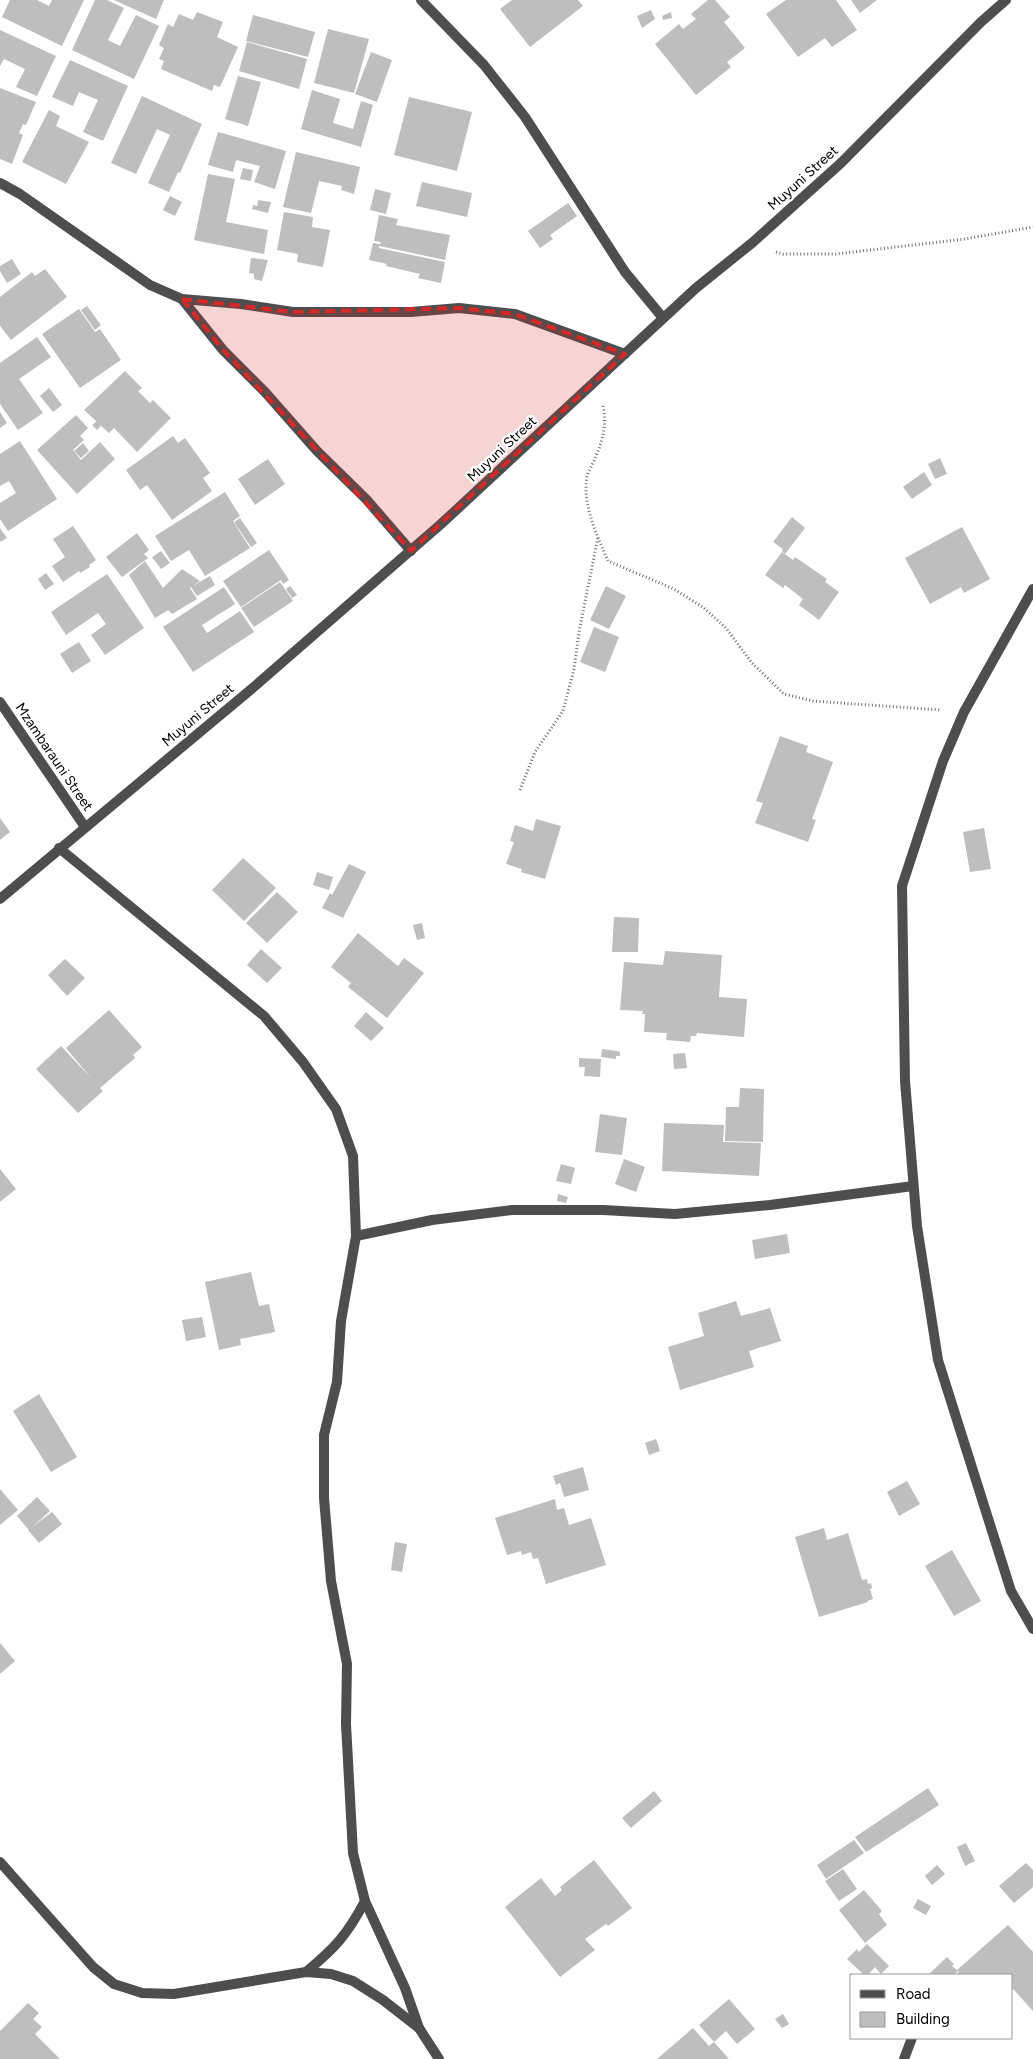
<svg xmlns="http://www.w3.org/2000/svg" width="1033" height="2059" font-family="Figtree,sans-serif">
<rect width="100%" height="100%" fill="#fff"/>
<g fill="#bebebe">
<polygon points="10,0 37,0 49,6 52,0 84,0 62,46 2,17"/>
<polygon points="95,0 107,0 124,8 108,40 120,46 136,15 159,26 134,79 72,50"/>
<polygon points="114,0 164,0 156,19"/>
<polygon points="512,0 578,0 583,6 530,47 500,9"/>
<polygon points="708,0 715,0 730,17 724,22 745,48 727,62 731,67 696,95 655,44 679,24 683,29 696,19 691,14"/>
<polygon points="786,0 836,0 857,30 832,47 825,38 798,57 766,14"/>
<polygon points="851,0 877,0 860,13"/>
<polygon points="651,10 655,19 642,28 637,16"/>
<polygon points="197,12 223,22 217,37 238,47 220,87 214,85 212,91 161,69 164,61 159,59 164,48 159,45 168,24 173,27 179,14 193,20"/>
<polygon points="671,12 672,18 663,20 662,16"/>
<polygon points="253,15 315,32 308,57 246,41"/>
<polygon points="328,29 369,39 354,93 314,83"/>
<polygon points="0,30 56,56 37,96 16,87 25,69 4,59 0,66"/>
<polygon points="247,42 307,59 299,89 239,71"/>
<polygon points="371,52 392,60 377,102 355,94"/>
<polygon points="70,60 128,86 103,141 83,132 98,100 79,92 73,106 52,97"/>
<polygon points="238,76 261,82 248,126 225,119"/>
<polygon points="0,88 36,102 26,125 23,124 19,133 23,135 12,164 0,159"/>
<polygon points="312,90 340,99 333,123 353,129 361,101 373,105 361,147 301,129"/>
<polygon points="142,96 202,124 180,173 178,172 169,192 148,183 170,135 157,129 136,174 111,163"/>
<polygon points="409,97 472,112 457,171 394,155"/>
<polygon points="49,110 60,116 56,126 89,142 66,184 22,162"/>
<polygon points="218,132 286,151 275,189 254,182 260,166 236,160 233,172 208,165"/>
<polygon points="296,152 360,167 354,194 341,190 342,186 319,181 311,213 283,207"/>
<polygon points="243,168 253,170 251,181 240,179"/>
<polygon points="208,174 235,179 226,222 268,230 264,254 194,240"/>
<polygon points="422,182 472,193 467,217 416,206"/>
<polygon points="375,189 391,193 386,214 370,210"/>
<polygon points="170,196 182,202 175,216 163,210"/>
<polygon points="258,200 271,202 268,213 252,209 253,205 257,206"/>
<polygon points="568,203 577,216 550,235 553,239 540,248 528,231"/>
<polygon points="284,212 313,217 312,227 330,230 323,267 297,262 298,254 277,250"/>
<polygon points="379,215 398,219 396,225 450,235 445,260 379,246 379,248 445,262 441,283 418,278 420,274 386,266 387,264 369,260 373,243 380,244 381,242 374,241"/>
<polygon points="251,258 268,260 262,281 254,279 254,274 249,273"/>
<polygon points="12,259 21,274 7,283 0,271 0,266"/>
<polygon points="45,269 67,297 11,340 0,326 0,297 32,272 35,276"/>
<polygon points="87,306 101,325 95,330 81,310"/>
<polygon points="79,309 95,332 100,329 121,360 80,388 42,334"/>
<polygon points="37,337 51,357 19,379 43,413 18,430 0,404 0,363"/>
<polygon points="125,371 142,388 138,391 150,403 153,400 171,418 137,452 114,428 109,433 84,410"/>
<polygon points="49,388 62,405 53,412 40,396"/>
<polygon points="0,412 7,423 0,428"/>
<polygon points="76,415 88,428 80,436 84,440 73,450 72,449 81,460 100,442 115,459 77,494 37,450"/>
<polygon points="97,421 101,426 97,430 92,425"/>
<polygon points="173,436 178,443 185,438 210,473 203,478 212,491 172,520 147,485 140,490 126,470"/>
<polygon points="20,441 57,499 8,531 0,519 0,503 16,493 9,481 0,486 0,454"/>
<polygon points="83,443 89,451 81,458 74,451"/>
<polygon points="940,458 947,474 935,479 928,464"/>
<polygon points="268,459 285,484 255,505 238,479"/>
<polygon points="924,472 932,485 912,499 903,487"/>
<polygon points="225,492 240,516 233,521 250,548 205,576 189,550 171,561 155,536"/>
<polygon points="792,517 805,528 785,554 782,551 783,549 773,542"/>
<polygon points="240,518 257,543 251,547 234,522"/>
<polygon points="73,526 96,560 89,565 90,567 80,573 79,571 63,582 52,566 65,557 53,539"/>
<polygon points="962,527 990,579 964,593 961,587 930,604 905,558"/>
<polygon points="0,528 7,538 0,542"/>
<polygon points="137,533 149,550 144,554 148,558 122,577 106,557"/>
<polygon points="269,550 289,580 283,584 281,580 241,607 223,581"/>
<polygon points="161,551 170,563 161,569 152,557"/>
<polygon points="782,552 793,560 795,557 827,579 825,582 839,592 819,620 799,605 803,599 785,585 783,588 765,575"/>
<polygon points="145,561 163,588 182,569 200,581 193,586 210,576 215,585 197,596 191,587 190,588 197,599 172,614 168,610 155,618 129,575"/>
<polygon points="46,573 54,584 45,590 38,579"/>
<polygon points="107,574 144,628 105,655 91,635 106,624 98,613 66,635 51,612"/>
<polygon points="280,582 293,601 254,627 241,608"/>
<polygon points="290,586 297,595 292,598 286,589"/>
<polygon points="606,586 626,596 609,629 590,620"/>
<polygon points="224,587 235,604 202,625 207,633 240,611 254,632 193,672 163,627"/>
<polygon points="594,627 619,637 605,672 580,662"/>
<polygon points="79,642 91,661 72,673 60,654"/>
<polygon points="780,736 808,746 806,752 833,762 812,819 816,820 808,842 755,823 763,803 756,801"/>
<polygon points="0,818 10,832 0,840"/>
<polygon points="536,819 561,826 545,879 521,872 522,869 506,864 514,842 510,841 515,825 533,831"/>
<polygon points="984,828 991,869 970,872 963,832"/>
<polygon points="243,858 276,888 244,921 212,890"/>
<polygon points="349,864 366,872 343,918 322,908 330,893 332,895"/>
<polygon points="317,872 333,877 329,890 313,885"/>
<polygon points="277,892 298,912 267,943 246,923"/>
<polygon points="614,917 639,918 638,952 612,952"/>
<polygon points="422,923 425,938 417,940 413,925"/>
<polygon points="358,933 398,966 404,958 424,973 387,1018 348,987 351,983 331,967"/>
<polygon points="261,949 282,968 267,983 247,965"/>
<polygon points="665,951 722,955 719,997 747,999 744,1037 697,1033 696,1036 691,1036 690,1042 666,1040 667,1033 644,1032 645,1014 642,1014 643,1011 620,1010 624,962 663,965"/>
<polygon points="65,959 85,978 67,996 48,975"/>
<polygon points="109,1010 142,1047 133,1055 135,1058 100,1088 103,1091 78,1113 36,1069 61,1046 91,1078 66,1048"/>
<polygon points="366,1012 384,1028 371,1041 354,1026"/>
<polygon points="602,1049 617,1051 620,1052 620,1056 616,1056 616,1059 601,1057"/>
<polygon points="685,1053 687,1068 674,1069 673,1054"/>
<polygon points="579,1058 601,1059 600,1077 584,1076 585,1067 579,1067"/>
<polygon points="740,1088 764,1089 763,1142 725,1141 726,1107 739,1107"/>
<polygon points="600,1114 627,1118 622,1155 595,1152"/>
<polygon points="664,1123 724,1125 723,1142 761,1143 759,1176 662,1171"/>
<polygon points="624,1159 645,1167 636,1192 615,1184"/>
<polygon points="561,1164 575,1168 571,1184 556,1181"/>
<polygon points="0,1169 16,1189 0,1202"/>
<polygon points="558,1194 568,1197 566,1203 557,1201"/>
<polygon points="787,1234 790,1253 755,1259 752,1240"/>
<polygon points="251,1272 259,1306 269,1304 275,1332 240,1339 241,1345 219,1350 205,1282"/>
<polygon points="736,1301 741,1316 770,1308 781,1341 749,1351 754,1367 680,1390 668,1347 704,1336 698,1313"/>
<polygon points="202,1317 206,1337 186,1341 182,1320"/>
<polygon points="39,1394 77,1457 51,1472 13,1411"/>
<polygon points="656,1439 660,1451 649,1455 645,1443"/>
<polygon points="583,1467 589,1490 564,1497 560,1483 556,1485 553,1476"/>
<polygon points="907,1481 920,1504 899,1516 887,1492"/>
<polygon points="0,1489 18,1510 0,1525"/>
<polygon points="37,1497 50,1511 29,1530 17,1516"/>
<polygon points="555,1499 557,1510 564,1508 569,1525 591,1518 606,1565 546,1584 538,1558 533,1559 531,1552 522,1555 521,1551 507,1555 495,1518"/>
<polygon points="52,1512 62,1524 39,1543 28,1530"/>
<polygon points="824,1528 827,1540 848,1533 862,1580 867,1579 868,1584 871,1583 872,1588 870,1589 873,1599 867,1601 868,1602 819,1617 795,1537"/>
<polygon points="395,1542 407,1544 402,1572 391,1570"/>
<polygon points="952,1550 981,1601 954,1616 925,1566"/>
<polygon points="0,1643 15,1661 0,1674"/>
<polygon points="928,1788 939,1805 866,1852 855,1837"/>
<polygon points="654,1791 662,1801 631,1828 622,1818"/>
<polygon points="854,1840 864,1853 826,1879 817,1865"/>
<polygon points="966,1843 975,1861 965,1866 957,1847"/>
<polygon points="594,1860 632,1908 608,1926 606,1924 585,1939 595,1950 560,1977 505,1907 541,1878 555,1896 562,1890 560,1887"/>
<polygon points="1026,1863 1033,1870 1033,1887 1014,1903 999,1886"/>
<polygon points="937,1865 945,1874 932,1885 925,1876"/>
<polygon points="843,1869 857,1889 839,1901 825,1881"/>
<polygon points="864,1890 882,1911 879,1914 887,1925 865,1943 839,1910"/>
<polygon points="918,1899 931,1906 926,1915 913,1908"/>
<polygon points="1008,1925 1033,1952 1033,2011 1013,1989 1012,1990 1012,1975 955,1975 959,1972 957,1970"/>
<polygon points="867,1944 889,1966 881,1974 875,1967 868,1975 864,1975 847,1959 857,1949 859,1952"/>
<polygon points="947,1957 954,1964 952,1966 958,1971 954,1975 928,1975"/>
<polygon points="729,1999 755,2029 737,2044 726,2031 714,2042 699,2025"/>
<polygon points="28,2003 39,2013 33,2019 42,2027 35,2034 60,2059 0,2059 0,2031"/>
<polygon points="783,2014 789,2024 782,2028 775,2019"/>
<polygon points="693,2028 709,2046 714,2042 729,2059 657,2059"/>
</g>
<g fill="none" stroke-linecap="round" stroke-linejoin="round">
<g stroke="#707070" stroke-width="3" stroke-dasharray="1 2.5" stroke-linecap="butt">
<polyline points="776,252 783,254 836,254 965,239 1033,227"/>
<path d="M 603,406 C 607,425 603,440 595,458 C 593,464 589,470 587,476 C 582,505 597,535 608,561 L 674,589 L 704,608 L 726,628 L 752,663 L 784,694 L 813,701 L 941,710"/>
<polyline points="520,790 535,752 563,711 574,669 579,632 598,537"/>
</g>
<g stroke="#4e4e4e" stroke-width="10">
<polyline points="421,0 484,65 525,117 625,272 663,318"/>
<polyline points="0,183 20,194 150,285 182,299 241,304 293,312 411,312 459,308 515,314 625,354"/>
<polyline points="182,299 223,350 265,392 317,451 366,499 411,551"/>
<polyline points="1033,589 964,712 943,761 902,886 905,1081 917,1226 938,1360 1011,1591 1033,1629"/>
<polyline points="0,702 85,827"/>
<polyline points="59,848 264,1016 303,1062 336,1109 353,1156 356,1236 341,1321 337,1382 324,1435 324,1498 331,1581 347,1664 346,1724 353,1853 365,1901 405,1988 419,2028 439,2059"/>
<polyline points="0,899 255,686 441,524 696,288 752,243 841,163 981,22 1006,0"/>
<polyline points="356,1236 432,1220 512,1210 603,1210 675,1214 770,1205 913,1186"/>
<polyline points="0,1862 93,1967 114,1984 142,1993 174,1994 306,1972 331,1974 353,1981 383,2000 419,2028"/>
<path d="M 306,1972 C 335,1948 347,1935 365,1901"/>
<polyline points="904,2059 912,2038"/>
</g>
</g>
<path fill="#d62828" fill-opacity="0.2" stroke="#d62828" stroke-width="4" stroke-dasharray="10 6" stroke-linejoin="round" d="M 182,299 L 293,312 L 459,308 L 515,314 L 625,354 L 411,551 L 223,350 Z"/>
<g text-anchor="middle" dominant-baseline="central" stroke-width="4.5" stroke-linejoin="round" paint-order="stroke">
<g font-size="14" fill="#000" stroke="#fff">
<text transform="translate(803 178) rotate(-42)">Muyuni Street</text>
<text transform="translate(502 449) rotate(-43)">Muyuni Street</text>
<text transform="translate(198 715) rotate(-40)">Muyuni Street</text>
<text transform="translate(54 757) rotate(56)">Mzambarauni Street</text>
</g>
</g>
<rect x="850" y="1974" width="162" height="65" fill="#ffffff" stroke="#999999"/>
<rect x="860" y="1990" width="25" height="8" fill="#4e4e4e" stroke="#999999"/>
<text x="896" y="1999" font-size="15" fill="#000000">Road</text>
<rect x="860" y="2012" width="25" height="15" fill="#bebebe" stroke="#999999"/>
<text x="896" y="2024" font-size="15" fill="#000000">Building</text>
</svg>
